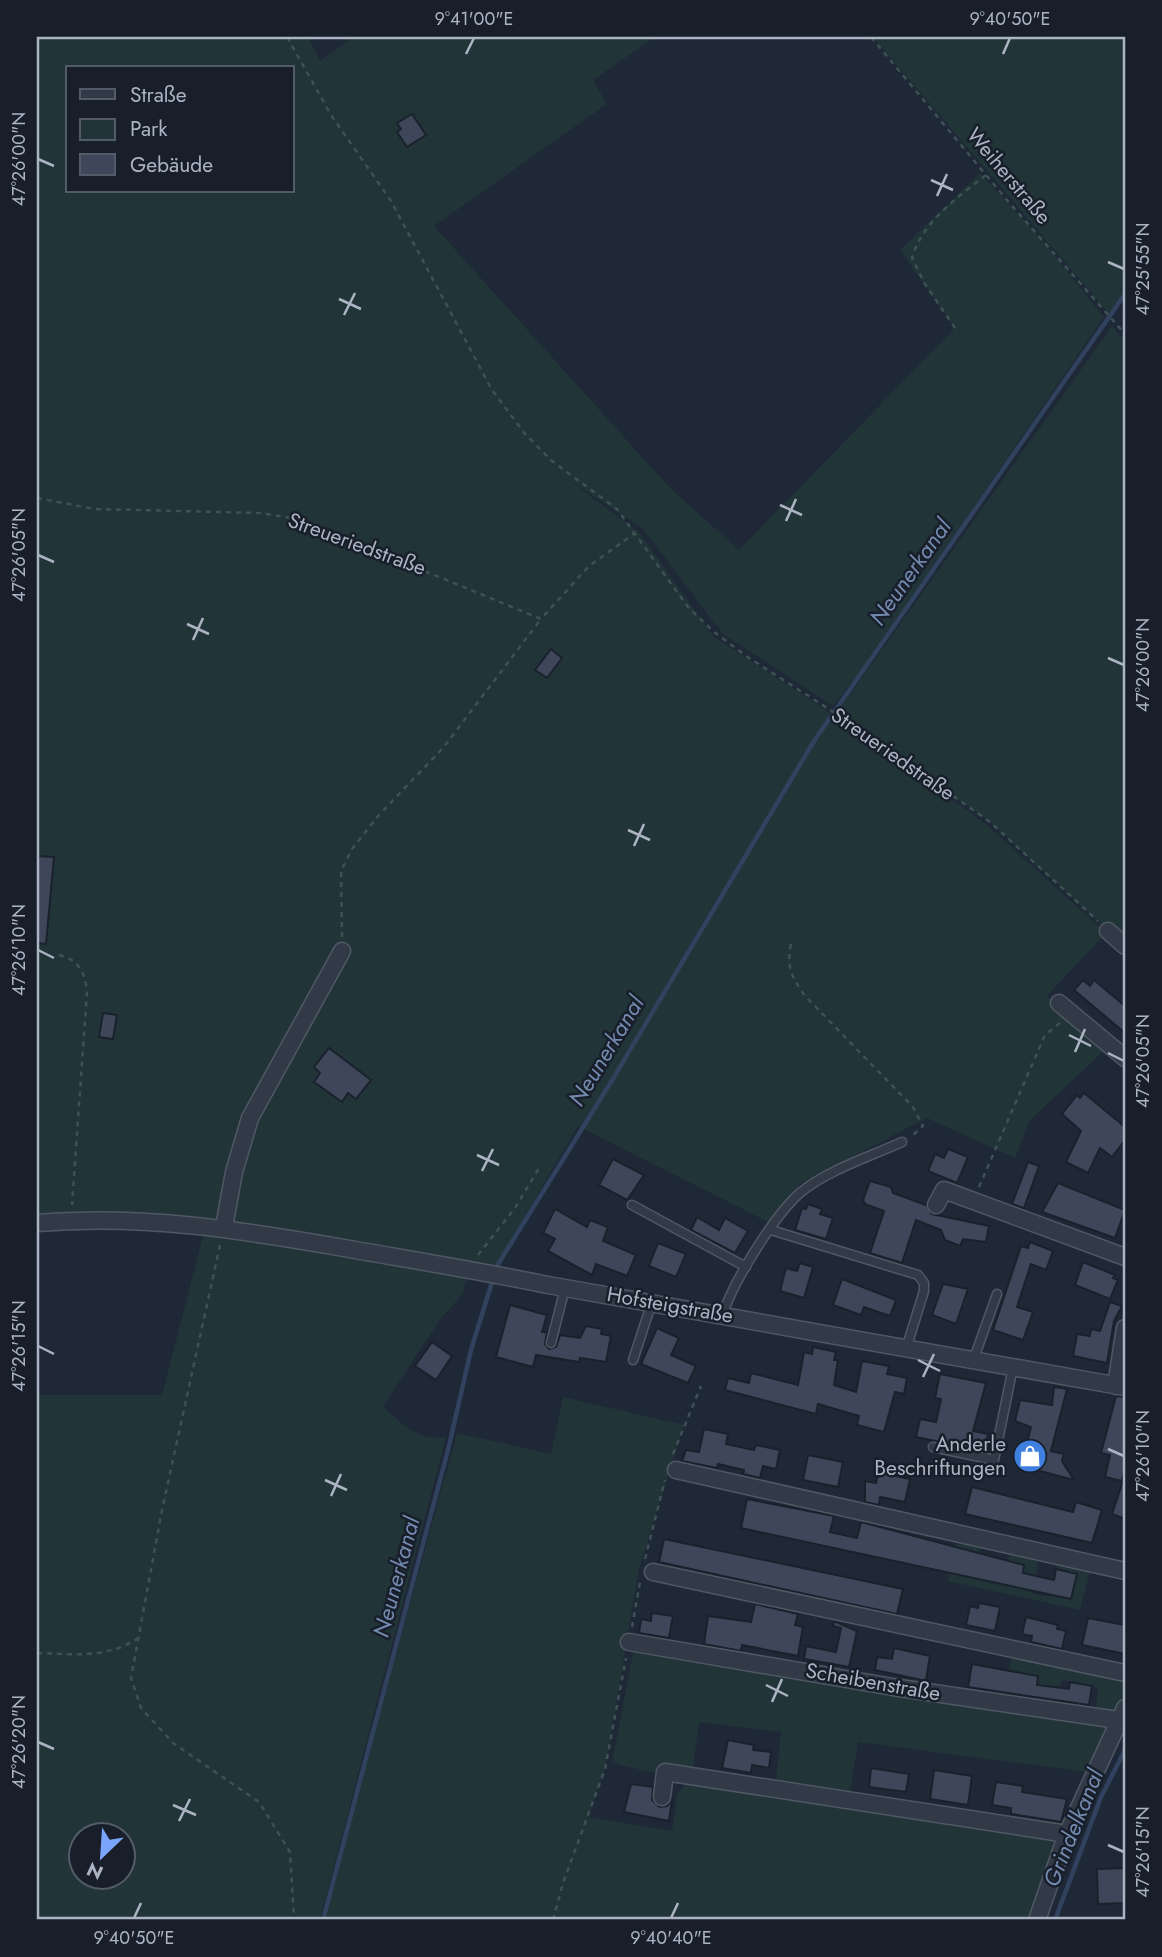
<svg xmlns="http://www.w3.org/2000/svg" width="1162" height="1957" font-family="Jost,sans-serif">
<rect width="100%" height="100%" fill="#1f2837"/>
<g fill="#213438" fill-rule="evenodd">
<path d="M 37,37 L 308,37 L 320,61 L 354,37 L 655,37 L 593,80 L 607,104 L 434,226 L 669,487 L 739,550 L 955,328 L 900,250 L 980,173 L 1043,241 L 1104,317 L 864,667 L 833,706 L 723,634 L 642,528 L 566,478 L 638,531 L 713,636 L 837,717 L 986,824 L 1106,933 L 1047,996 L 1104,1051 L 1030,1120 L 1015,1158 L 927,1118 L 800,1184 L 768,1222 L 578,1126 L 496,1266 L 493,1276 L 469,1272 L 462,1295 L 442,1317 L 383,1406 C 402,1424 419,1442 446,1437 L 320,1920 L 37,1920 L 37,1395 L 162,1395 L 204,1232 L 183,1228 L 37,1228 ZM 68,68 L 292,68 L 292,191 L 68,191 ZM 80,1834 L 122,1834 L 122,1876 L 80,1876 Z"/>
<polygon points="873,37 1125,37 1125,293 1110,315"/>
<polygon points="1112,326 1125,341 1125,946 990,822 846,720 841,707"/>
<polygon points="563,1397 684,1425 639,1569 605,1769 588,1817 672,1831 677,1795 686,1783 1067,1834 1037,1920 323,1920 457,1433 551,1454"/>
<polygon points="958,1537 981,1542 979,1554 957,1573 1019,1588 1024,1565 1008,1561 1011,1549 1040,1555 1032,1593 1049,1597 1050,1594 1071,1599 1077,1575 1056,1569 1058,1560 1091,1568 1080,1610 948,1581"/>
<polygon points="634,1648 1107,1725 1107,1729 1087,1772 858,1742 850,1792 776,1781 781,1732 699,1722 693,1769 658,1764 655,1773 612,1763"/>
<polygon points="1012,1653 1125,1678 1125,1697 1116,1714 1096,1711 1098,1687 1062,1680 1059,1688 1006,1685"/>
</g>
<g fill="none" stroke-linecap="round" stroke-linejoin="round">
<g stroke="#31425f" stroke-width="4.5">
<polyline points="323,1920 448,1450 471,1350 497,1266 611,1082 814,741 1125,294"/>
<polyline points="1055,1920 1101,1797 1125,1750"/>
</g>
</g>
<g fill="#3d4759" stroke="#1a212d" stroke-width="2">
<polygon points="412,114 426,135 407,147 397,132 401,129 397,123"/>
<polygon points="551,649 562,658 547,678 535,670"/>
<polygon points="37,856 54,857 46,944 37,943"/>
<polygon points="1083,980 1090,986 1094,980 1125,1006 1125,1033 1074,990"/>
<polygon points="103,1013 117,1015 113,1039 99,1037"/>
<polygon points="329,1048 371,1080 356,1099 348,1093 342,1102 314,1082 320,1073 314,1067"/>
<polygon points="1084,1093 1125,1127 1125,1140 1112,1157 1100,1148 1088,1173 1066,1162 1081,1131 1062,1114 1077,1095 1080,1098"/>
<polygon points="948,1149 968,1157 957,1183 928,1171 935,1154 944,1158"/>
<polygon points="613,1159 644,1175 627,1200 599,1185"/>
<polygon points="1028,1162 1039,1166 1024,1208 1012,1204"/>
<polygon points="870,1181 891,1187 893,1193 926,1205 932,1214 989,1226 986,1242 963,1239 960,1246 945,1240 941,1230 916,1220 902,1263 870,1253 884,1211 865,1204 863,1200"/>
<polygon points="1058,1183 1125,1210 1115,1238 1042,1212"/>
<polygon points="808,1204 822,1209 820,1214 833,1218 826,1239 795,1230 802,1208 806,1209"/>
<polygon points="555,1209 587,1227 590,1220 608,1227 603,1241 636,1255 627,1276 596,1264 592,1275 548,1251 555,1239 543,1233"/>
<polygon points="697,1217 719,1230 725,1218 748,1231 735,1253 691,1230"/>
<polygon points="1030,1242 1053,1251 1046,1270 1031,1264 1017,1307 1033,1312 1023,1340 993,1330 1021,1246 1028,1248"/>
<polygon points="658,1243 686,1254 676,1277 649,1266"/>
<polygon points="1083,1262 1115,1275 1113,1278 1118,1280 1110,1299 1075,1285"/>
<polygon points="800,1263 813,1267 804,1298 780,1291 786,1268 797,1271"/>
<polygon points="842,1279 896,1300 890,1316 864,1307 861,1315 833,1305"/>
<polygon points="943,1284 968,1289 956,1324 932,1315"/>
<polygon points="1110,1302 1122,1306 1114,1321 1107,1363 1073,1356 1077,1334 1090,1336 1091,1329 1100,1331"/>
<polygon points="510,1305 547,1315 542,1332 547,1332 545,1344 549,1349 556,1347 560,1335 580,1338 586,1326 602,1329 601,1334 611,1336 606,1362 580,1358 579,1362 536,1355 533,1367 496,1357"/>
<polygon points="657,1328 679,1338 671,1355 696,1366 688,1383 641,1364"/>
<polygon points="432,1342 452,1356 436,1380 415,1366"/>
<polygon points="813,1347 836,1352 834,1360 838,1360 834,1385 856,1392 862,1361 889,1366 887,1374 907,1378 904,1394 895,1392 884,1432 857,1425 859,1416 818,1404 816,1414 725,1390 728,1378 749,1383 751,1373 798,1385 804,1352 812,1354"/>
<polygon points="940,1374 986,1383 973,1431 988,1434 984,1451 916,1437 920,1419 936,1422 941,1399 935,1398"/>
<polygon points="1054,1387 1067,1389 1051,1451 1064,1454 1062,1461 1074,1480 1021,1466 1031,1427 1015,1421 1020,1400 1052,1405"/>
<polygon points="1116,1396 1125,1397 1125,1466 1122,1481 1105,1477 1110,1455 1101,1453"/>
<polygon points="704,1429 728,1434 726,1444 754,1450 756,1445 780,1450 776,1469 763,1466 760,1478 743,1474 744,1470 718,1464 717,1468 682,1461 686,1450 699,1452"/>
<polygon points="808,1455 843,1462 838,1487 803,1480"/>
<polygon points="880,1465 893,1467 891,1475 910,1479 905,1502 880,1497 879,1505 865,1502 865,1481 876,1483"/>
<polygon points="1123,1481 1125,1482 1125,1519 1112,1514"/>
<polygon points="972,1487 1073,1512 1076,1502 1102,1510 1092,1543 965,1514"/>
<polygon points="747,1499 834,1516 830,1532 857,1538 861,1522 1024,1565 1023,1573 1054,1580 1056,1569 1077,1574 1071,1599 741,1528"/>
<polygon points="664,1539 903,1589 897,1614 659,1562"/>
<polygon points="979,1603 1000,1607 995,1631 966,1625 970,1606 978,1608"/>
<polygon points="755,1604 798,1614 795,1625 803,1627 798,1656 742,1645 741,1651 704,1644 708,1616 751,1622"/>
<polygon points="652,1613 673,1616 669,1638 639,1633 641,1619 651,1621"/>
<polygon points="1026,1617 1058,1625 1057,1629 1066,1631 1062,1649 1031,1642 1032,1636 1022,1634"/>
<polygon points="1088,1618 1125,1625 1125,1654 1082,1645"/>
<polygon points="834,1621 857,1631 849,1667 804,1659 806,1646 836,1652 841,1628 833,1626"/>
<polygon points="894,1648 930,1656 926,1681 875,1670 877,1657 892,1659"/>
<polygon points="972,1664 1038,1676 1037,1685 1069,1689 1070,1682 1092,1686 1089,1705 968,1687"/>
<polygon points="728,1740 754,1745 753,1750 771,1752 769,1768 752,1765 751,1773 722,1768"/>
<polygon points="871,1768 909,1774 906,1792 869,1787"/>
<polygon points="934,1770 972,1776 968,1805 930,1799"/>
<polygon points="996,1782 1023,1786 1022,1792 1067,1799 1061,1822 1011,1814 1011,1808 992,1805"/>
<polygon points="631,1784 653,1787 652,1800 660,1807 667,1806 672,1800 669,1821 624,1812"/>
<polygon points="1125,1868 1125,1903 1098,1904 1097,1869"/>
</g>
<g fill="none" stroke-linecap="round" stroke-linejoin="round">
<defs>
<g id="service">
<polyline points="632,1205 746,1267"/>
<polyline points="771,1230 918,1275 924,1283 924,1291 906,1349"/>
<path d="M 723,1314 C 733,1282 775,1214 801,1192 C 828,1170 869,1157 902,1142"/>
<polyline points="551,1343 565,1288"/>
<polyline points="633,1360 652,1302"/>
<polyline points="973,1361 997,1294"/>
<polyline points="933,1447 994,1460 1013,1367"/>
</g>
<g id="minor">
<polyline points="1108,931 1125,946"/>
<polyline points="1059,1003 1125,1058"/>
<polyline points="936,1205 944,1190 1125,1257"/>
<path d="M 37,1223 C 141,1214 241,1230 344,1248 C 412,1260 480,1271 548,1285 L 1125,1387"/>
<polyline points="224,1227 234,1172 250,1118 342,951"/>
<polyline points="1116,1386 1125,1328"/>
<polyline points="676,1470 1125,1571"/>
<polyline points="653,1572 1125,1673"/>
<polyline points="629,1642 893,1687 1118,1720"/>
<polyline points="662,1797 665,1772 1067,1834"/>
<polyline points="1037,1920 1067,1834 1125,1708"/>
</g>
</defs>
<use href="#service" stroke="#505765" stroke-width="11"/>
<use href="#minor" stroke="#505765" stroke-width="19"/>
<g stroke="#3e5155" stroke-width="2.5" stroke-dasharray="5 5" stroke-linecap="butt">
<polyline points="287,37 331,115 391,201 492,390 525,434 552,461 617,509 688,607 714,632 749,658 846,720 990,822 1098,921"/>
<polyline points="871,37 1006,199 1125,334"/>
<path d="M 955,328 L 925,284 L 912,258 C 922,222 958,197 986,175"/>
<polyline points="37,498 95,509 260,513 299,519 541,619 589,566 635,533"/>
<polyline points="342,937 341,871 352,849 379,815 443,748 541,619"/>
<path d="M 791,944 C 786,968 792,978 806,997 L 913,1107 L 923,1126 L 912,1136"/>
<path d="M 59,955 C 79,960 85,972 87,992 L 72,1205"/>
<polyline points="979,1187 1045,1035 1060,1023"/>
<polyline points="220,1245 162,1510 131,1678 141,1708 173,1743 259,1802 290,1852 294,1920"/>
<polyline points="478,1255 515,1208 539,1168"/>
<polyline points="673,1454 701,1386"/>
<polyline points="645,1559 665,1480"/>
<polyline points="632,1627 640,1582"/>
<path d="M 37,1653 C 72,1654 108,1659 138,1638"/>
<polyline points="553,1920 563,1883 605,1769 626,1658"/>
</g>
<use href="#service" stroke="#323a47" stroke-width="8"/>
<use href="#minor" stroke="#323a47" stroke-width="16"/>
</g>
<path fill="none" stroke="#acb4c4" stroke-width="2.5" d="M 466,54 L 474,38M 1003,54 L 1010,38M 38,159 L 54,166M 931,180 L 953,190M 937,196 L 947,174M 1108,262 L 1124,269M 339,299 L 361,309M 344,315 L 355,293M 780,505 L 802,515M 786,521 L 796,499M 38,555 L 54,562M 187,624 L 209,634M 193,640 L 203,618M 1108,658 L 1124,665M 628,830 L 650,840M 634,846 L 644,824M 38,950 L 54,958M 1069,1035 L 1091,1046M 1075,1052 L 1085,1029M 1108,1053 L 1124,1061M 477,1155 L 499,1165M 482,1171 L 493,1149M 38,1346 L 54,1354M 918,1360 L 940,1371M 923,1377 L 934,1354M 1108,1449 L 1124,1456M 325,1480 L 347,1490M 331,1496 L 341,1474M 766,1685 L 788,1696M 772,1702 L 782,1679M 38,1742 L 54,1749M 173,1805 L 196,1815M 179,1821 L 190,1799M 1108,1845 L 1124,1852M 134,1918 L 141,1903M 671,1918 L 678,1903"/>
<defs>
<symbol id="shop-disc" viewBox="-11 -11 22 22"><circle r="9.5" fill="#3f7fe0" stroke="#181f2b"/><path d="M-5-2.5h2.3a2.7 3.5 0 0 1 5.4 0H5L5.5 6h-11ZM-1.5-2.5h3a1.5 2.3 0 0 0-3 0Z" fill="#fff"/></symbol>
</defs>
<g fill-rule="evenodd">
<use href="#shop-disc" x="1011" y="1437" width="38" height="38"/>
</g>
<g text-anchor="middle" dominant-baseline="central" stroke-width="5" stroke-linejoin="round" paint-order="stroke">
<g font-size="21" fill="#acb4c4" stroke="#181f2b">
<text transform="translate(1009 176) rotate(50)">Weiherstraße</text>
<text transform="translate(357 544) rotate(20)">Streueriedstraße</text>
<text transform="translate(893 754) rotate(35)">Streueriedstraße</text>
<text transform="translate(670 1305) rotate(10)">Hofsteigstraße</text>
<text transform="translate(873 1682) rotate(10)">Scheibenstraße</text>
</g>
<g font-size="21" fill="#acb4c4" stroke="#181f2b" text-anchor="end">
<text x="1006" y="1444">Anderle<tspan x="1006" dy="24">Beschriftungen</tspan></text>
</g>
<g font-size="23" font-style="italic" fill="#7389ae" stroke="#181f2b">
<text transform="translate(910 572) rotate(-55)">Neunerkanal</text>
<text transform="translate(606 1051) rotate(-59)">Neunerkanal</text>
<text transform="translate(396 1577) rotate(-75)">Neunerkanal</text>
<text transform="translate(1073 1828) rotate(-68)">Grindelkanal</text>
</g>
</g>
<rect width="1162" height="1957" fill="none" stroke="#181f2b" stroke-width="77"/>
<rect x="66" y="66" width="228" height="126" fill="#181f2b" stroke="#535b68" stroke-width="2"/>
<rect x="80" y="89" width="35" height="10" fill="#323a47" stroke="#535b68" stroke-width="2"/>
<text x="130" y="102" font-size="21" fill="#acb4c4">Straße</text>
<rect x="80" y="119" width="35" height="21" fill="#213438" stroke="#535b68" stroke-width="2"/>
<text x="130" y="136" font-size="21" fill="#acb4c4">Park</text>
<rect x="80" y="154" width="35" height="21" fill="#3d4759" stroke="#535b68" stroke-width="2"/>
<text x="130" y="172" font-size="21" fill="#acb4c4">Gebäude</text>
<g transform="translate(102 1856) rotate(205)"><circle r="33" fill="#181f2b" stroke="#535b68" stroke-width="2"/>
<path d="M0-5L12 26L0 18L-12 26Z" fill="#7ba5fb"/>
<text y="-10" font-size="19" font-weight="bold" text-anchor="middle" fill="#acb4c4">N</text>
</g>
<rect x="38" y="38" width="1086" height="1880" fill="none" stroke="#acb4c4" stroke-width="2.5"/>
<g font-size="18" text-anchor="middle" fill="#acb4c4">
<text x="474" y="25">9°41'00"E</text>
<text x="1010" y="25">9°40'50"E</text>
<text transform="translate(19 159) rotate(-90)" y="6">47°26'00"N</text>
<text transform="translate(1143 269) rotate(-90)" y="6">47°25'55"N</text>
<text transform="translate(19 555) rotate(-90)" y="6">47°26'05"N</text>
<text transform="translate(1143 665) rotate(-90)" y="6">47°26'00"N</text>
<text transform="translate(19 950) rotate(-90)" y="6">47°26'10"N</text>
<text transform="translate(1143 1061) rotate(-90)" y="6">47°26'05"N</text>
<text transform="translate(19 1346) rotate(-90)" y="6">47°26'15"N</text>
<text transform="translate(1143 1456) rotate(-90)" y="6">47°26'10"N</text>
<text transform="translate(19 1742) rotate(-90)" y="6">47°26'20"N</text>
<text transform="translate(1143 1852) rotate(-90)" y="6">47°26'15"N</text>
<text x="134" y="1944">9°40'50"E</text>
<text x="671" y="1944">9°40'40"E</text>
</g>
</svg>
